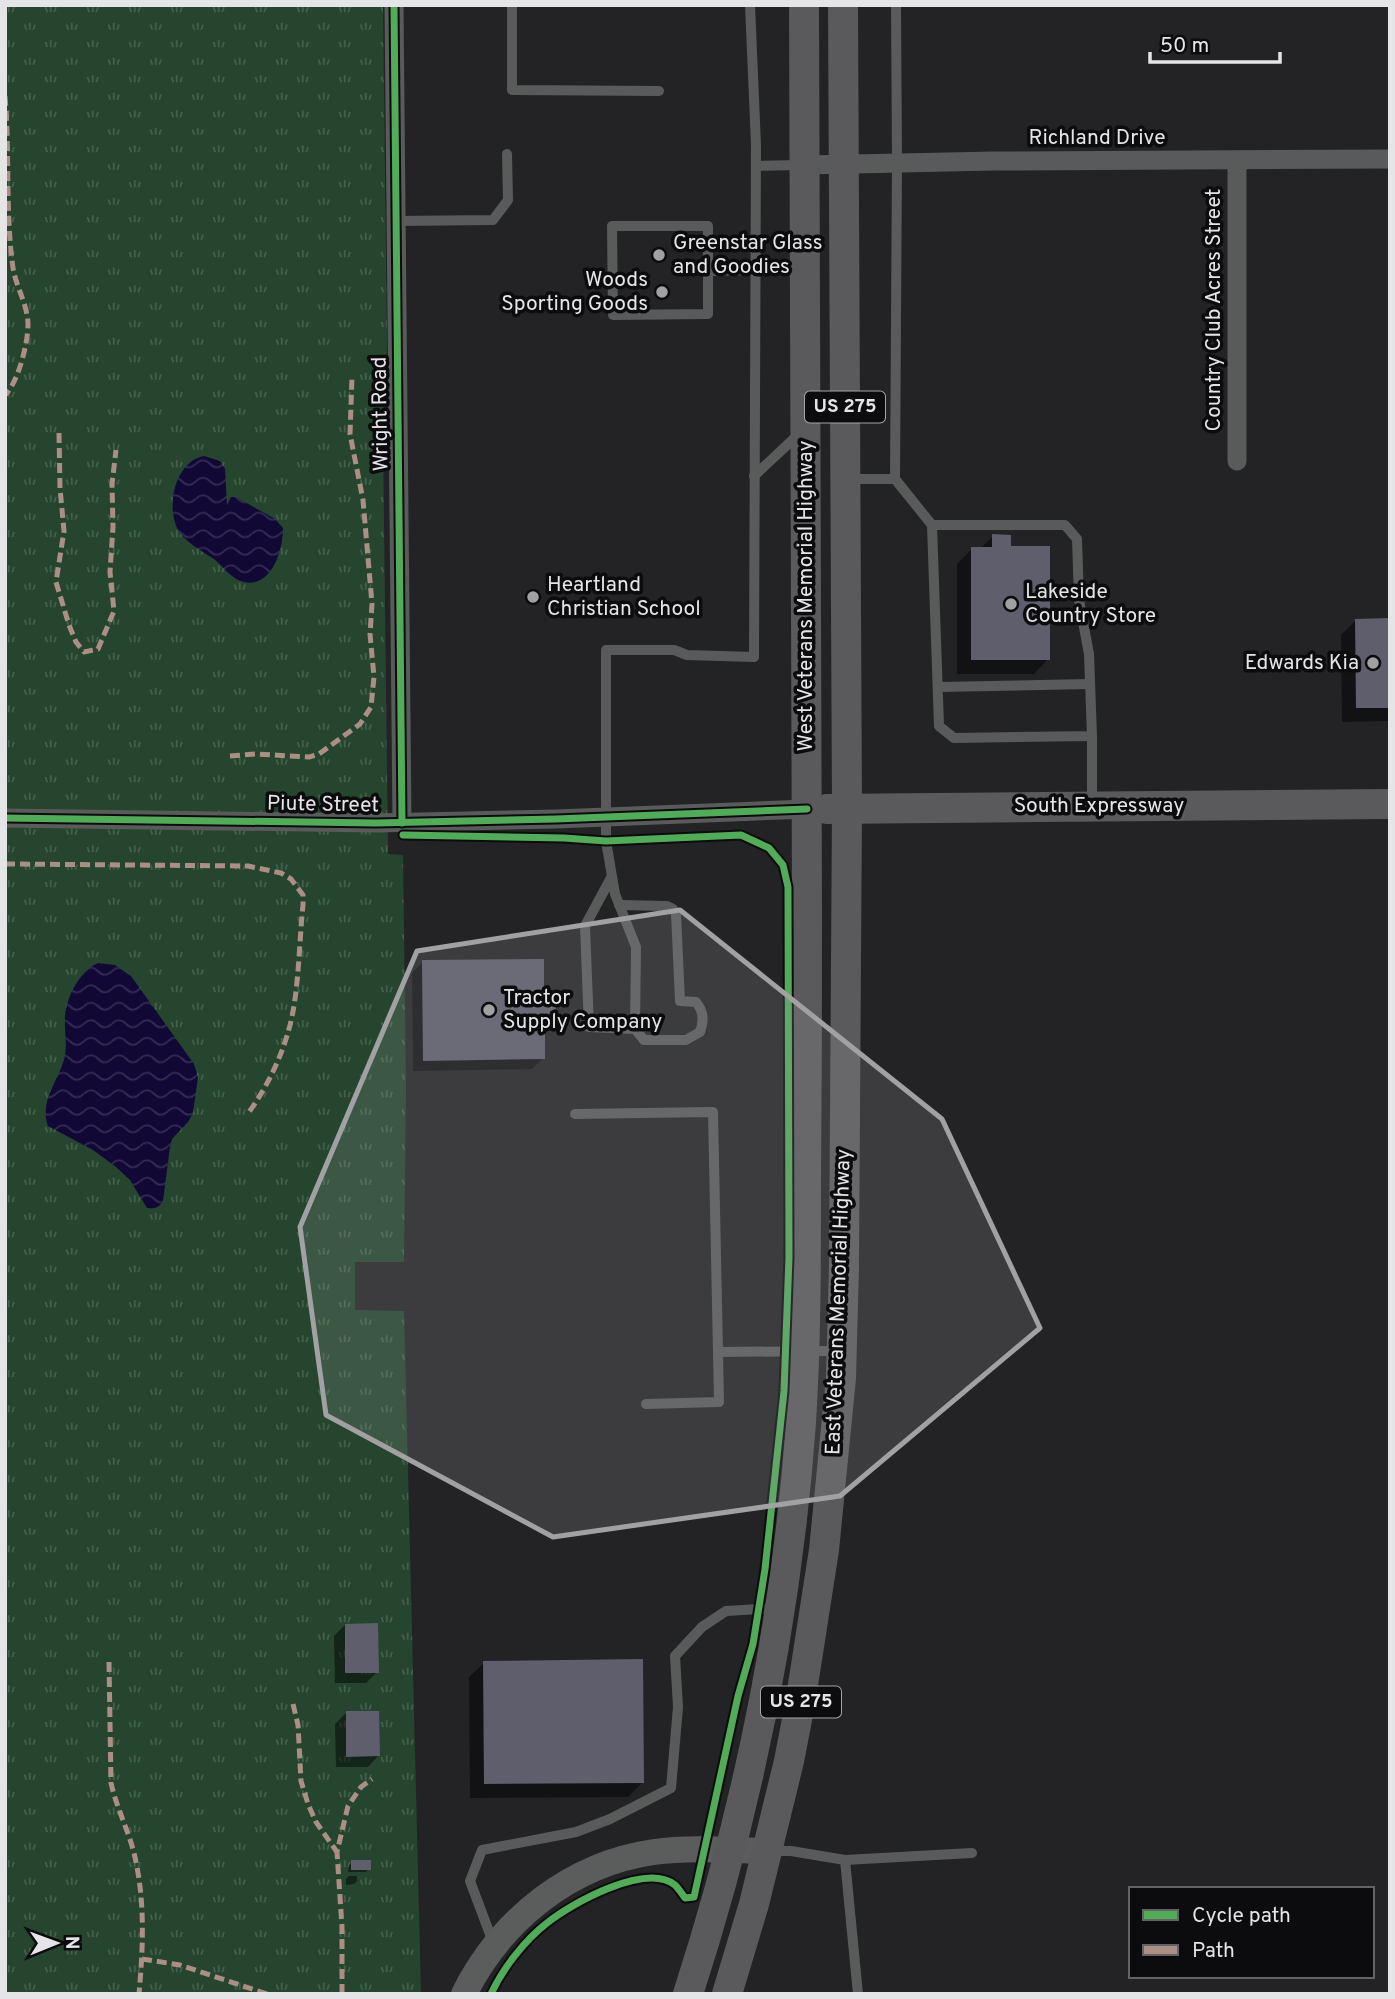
<svg xmlns="http://www.w3.org/2000/svg" width="1395" height="1999" font-family="Overpass,sans-serif">
<defs>
<pattern id="grass-tufts" width="24" height="20" patternUnits="userSpaceOnUse" patternTransform="scale(1.75)"><rect width="24" height="20" fill="#25452e"/><path d="M3 7l-1-3M5 7V3M7 7l1-3M15 17l-1-3M17 17v-4M19 17l1-3" fill="none" stroke="#44604c"/></pattern>
<pattern id="water-waves" width="16" height="10" patternUnits="userSpaceOnUse" patternTransform="scale(1.75)"><rect width="16" height="10" fill="#120836"/><path d="M0 5q4-4 8 0t8 0" fill="none" stroke="#342c53"/></pattern>
</defs>
<rect width="100%" height="100%" fill="#232326"/>
<polygon fill="url(#grass-tufts)" points="5,5 383,5 387,344 383,442 388,854 403,855 406,1086 404,1262 355,1262 355,1310 404,1311 421,1994 5,1994"/>
<g fill="url(#water-waves)">
<path d="M 204,456 L 220,461 L 225,469 L 227,505 L 231,497 L 236,497 L 275,519 L 283,528 C 283,550 272,588 244,582 C 231,579 224,567 214,559 C 202,551 184,542 177,528 C 166,504 176,461 204,456 Z"/>
<path d="M 98,963 L 115,965 L 131,976 L 194,1064 L 198,1077 L 193,1113 L 188,1122 L 172,1139 L 170,1147 L 163,1201 C 159,1208 154,1209 147,1208 L 130,1180 L 116,1167 L 93,1150 L 48,1126 C 39,1102 57,1083 64,1060 C 68,1045 64,1031 65,1016 C 67,996 79,972 98,963 Z"/>
</g>
<g fill="#0007">
<polygon points="993,536 1010,548 1048,659 1034,674 957,674 957,564 972,549 980,549"/>
<polygon points="1390,619 1390,721 1342,722 1341,635 1356,620"/>
<polygon points="423,962 542,995 554,1025 543,1036 543,1058 532,1069 413,1071 412,973"/>
<polygon points="345,1625 377,1672 366,1683 335,1683 334,1636"/>
<polygon points="484,1663 643,1782 628,1797 470,1798 469,1677"/>
<polygon points="346,1713 378,1756 368,1767 336,1767 335,1724"/>
<polygon points="352,1862 369,1869 366,1872 348,1872 349,1865"/>
<polygon points="349,1876 357,1876 357,1881 354,1884 346,1885 346,1879"/>
</g>
<g fill="#5e5e6c">
<polygon points="992,534 1011,535 1011,546 1050,546 1050,660 971,660 971,547 992,547"/>
<polygon points="1390,618 1390,708 1356,708 1355,619"/>
<polygon points="544,959 544,994 556,993 556,1026 545,1026 545,1059 423,1061 422,960"/>
<polygon points="378,1623 379,1673 345,1673 345,1624"/>
<polygon points="643,1659 644,1783 484,1784 483,1661"/>
<polygon points="346,1711 379,1711 380,1756 346,1757"/>
<rect x="351" y="1860" width="20" height="10"/>
</g>
<g fill="none" stroke-linecap="round" stroke-linejoin="round">
<g stroke="#595a5a" stroke-width="10">
<polyline points="512,5 512,90 659,91"/>
<polyline points="756,166 801,165"/>
<polyline points="396,221 493,220 508,200 507,154"/>
<polygon points="612,226 708,226 708,314 613,315"/>
<polyline points="708,271 755,270"/>
<polyline points="754,476 800,433"/>
<polyline points="847,479 895,479 897,162 896,5"/>
<polyline points="895,479 932,525 939,726 954,738 1092,736 1089,654 1079,600 1077,539 1065,525 932,525"/>
<polyline points="938,687 1090,684"/>
<polyline points="1092,805 1092,736"/>
<polyline points="612,876 585,926 589,1027 635,1029 636,947 615,894 606,841 606,650 674,650 687,655 754,657 756,145 750,5"/>
<path d="M 619,905 L 667,906 L 673,909 L 676,914 L 680,1001 L 696,1002 C 704,1012 704,1020 700,1032 L 686,1040 L 644,1040 L 635,1029"/>
<polyline points="575,1114 713,1112 718,1352 837,1351"/>
<polyline points="646,1404 719,1402 718,1352"/>
<polyline points="770,1851 791,1851 845,1860 972,1853"/>
<polyline points="845,1860 858,1994"/>
<polyline points="494,1945 470,1881 482,1850 576,1832 610,1819 671,1788 678,1707 675,1656 702,1627 726,1611 776,1608"/>
</g>
<g stroke="#595a5a" stroke-width="19">
<polyline points="394,5 402,823"/>
<polyline points="805,165 994,161 1390,159"/>
<polyline points="1237,461 1237,160"/>
<polyline points="5,818 376,823 556,819 807,809"/>
</g>
<path stroke="#5b5d5d" stroke-width="26" d="M 464,1994 C 501,1920 570,1864 654,1852 C 691,1847 728,1850 766,1851"/>
<g stroke="#5a5a5c" stroke-width="30">
<polyline points="827,809 1390,804"/>
<path d="M 688,1994 C 748,1809 787,1617 801,1423 C 806,1343 806,1262 806,1182 C 807,1091 807,1001 807,910 C 808,609 805,307 804,5"/>
<polyline points="727,1994 754,1904 789,1761 800,1704 824,1550 841,1378 844,1266 847,808 843,5"/>
</g>
<g stroke="#ac8f84" stroke-width="5" stroke-dasharray="10 5" stroke-linecap="butt">
<path d="M 5,96 C 10,153 5,211 13,268 C 16,287 28,305 28,325 C 28,343 18,383 5,395"/>
<polyline points="59,433 60,488 64,531 56,582 69,625 76,642 84,652 98,649 114,611 110,572 113,527 112,484 116,450"/>
<polyline points="230,756 256,754 309,757 319,754 360,724 371,707 374,677 370,634 372,604 363,500 350,434 352,377"/>
<path d="M 5,864 L 248,866 L 281,873 L 291,879 L 303,895 L 303,905 C 299,942 299,994 289,1029 C 281,1058 267,1087 249,1112"/>
<path d="M 109,1662 L 111,1783 C 117,1810 131,1835 136,1862 C 145,1905 143,1950 139,1994"/>
<polyline points="293,1704 298,1725 301,1781 308,1804 316,1822 337,1852"/>
<polyline points="142,1959 180,1965 267,1994"/>
<polyline points="342,1994 342,1927 337,1852 348,1806 361,1787 372,1779"/>
</g>
<defs>
<g id="cycleway">
<polyline points="394,5 402,823"/>
<polyline points="5,818 376,823 556,819 807,809"/>
<path d="M 403,835 L 564,838 L 606,841 L 741,835 L 769,848 L 783,865 L 788,887 L 789,1257 L 784,1391 L 765,1569 L 753,1644 L 738,1696 L 694,1897 L 685,1898 C 682,1894 679,1889 675,1885 C 646,1862 572,1903 547,1923 C 525,1940 503,1968 491,1994"/>
</g>
</defs>
<use href="#cycleway" stroke="#0c0c0e" stroke-width="11"/>
<use href="#cycleway" stroke="#51ab58" stroke-width="7"/>
</g>
<path fill="#a1a1a4" fill-opacity="0.2" stroke="#a1a1a4" stroke-width="5" stroke-linejoin="round" d="M 680,910 L 942,1119 L 1040,1328 L 840,1496 L 553,1537 L 326,1415 L 300,1227 L 417,951 Z"/>
<g fill="#a1a1a4" stroke="#0c0c0e" stroke-width="2.5">
<circle cx="659" cy="255" r="7"/>
<circle cx="662" cy="292" r="7"/>
<circle cx="533" cy="597" r="7"/>
<circle cx="1011" cy="604" r="7"/>
<circle cx="1373" cy="663" r="7"/>
<circle cx="489" cy="1010" r="7"/>
</g>
<g text-anchor="middle" dominant-baseline="central" stroke-width="7" stroke-linejoin="round" paint-order="stroke">
<g fill="#0c0c0e" stroke="#a4a4a7" stroke-width="2">
<rect x="805" y="391.5" width="80" height="31" rx="5"/>
<rect x="761" y="1686.5" width="80" height="31" rx="5"/>
</g>
<g font-size="19" font-weight="bold" fill="#e5e5e8">
<text x="845" y="407">US 275</text>
<text x="801" y="1702">US 275</text>
</g>
<g font-size="21" fill="#e5e5e8" stroke="#0c0c0e">
<text x="1097" y="138">Richland Drive</text>
<text transform="translate(1214 310) rotate(-90)">Country Club Acres Street</text>
<text transform="translate(381 414) rotate(-91)">Wright Road</text>
<text transform="translate(806 596) rotate(-90)">West Veterans Memorial Highway</text>
<text transform="translate(323 805) rotate(1)">Piute Street</text>
<text x="1099" y="806">South Expressway</text>
<text transform="translate(839 1302) rotate(-88)">East Veterans Memorial Highway</text>
</g>
<g font-size="21" fill="#e5e5e8" stroke="#0c0c0e" text-anchor="start">
<text x="673" y="243">Greenstar Glass<tspan x="673" dy="24">and Goodies</tspan></text>
<text x="648" y="280" text-anchor="end">Woods<tspan x="648" dy="24">Sporting Goods</tspan></text>
<text x="547" y="585">Heartland<tspan x="547" dy="24">Christian School</tspan></text>
<text x="1025" y="592">Lakeside<tspan x="1025" dy="24">Country Store</tspan></text>
<text x="1359" y="663" text-anchor="end">Edwards Kia</text>
<text x="503" y="998">Tractor<tspan x="503" dy="24">Supply Company</tspan></text>
</g>
</g>
<rect width="1395" height="1999" fill="none" stroke="#e5e5e8" stroke-width="14"/>
<rect x="1129" y="1887" width="245" height="91" fill="#0c0c0e" stroke="#636365" stroke-width="2"/>
<rect x="1143" y="1910" width="35" height="10" fill="#51ab58" stroke="#636365" stroke-width="2"/>
<text x="1192" y="1922" font-size="21" fill="#e5e5e8">Cycle path</text>
<rect x="1143" y="1945" width="35" height="10" fill="#ac8f84" stroke="#636365" stroke-width="2"/>
<text x="1192" y="1957" font-size="21" fill="#e5e5e8">Path</text>
<g transform="translate(56 1943) rotate(89)" stroke="#0c0c0e" stroke-width="5" paint-order="stroke">
<path d="M0-5L12 26L0 18L-12 26Z" fill="#e5e5e8"/>
<text y="-10" font-size="19" font-weight="bold" text-anchor="middle" fill="#e5e5e8">N</text>
</g>
<path d="M1150 52v10h130v-10" fill="none" stroke="#e5e5e8" stroke-width="3.5"/>
<text x="1160" y="52" font-size="21" fill="#e5e5e8" stroke="#0c0c0e" stroke-width="5" paint-order="stroke">50 m</text>
</svg>
